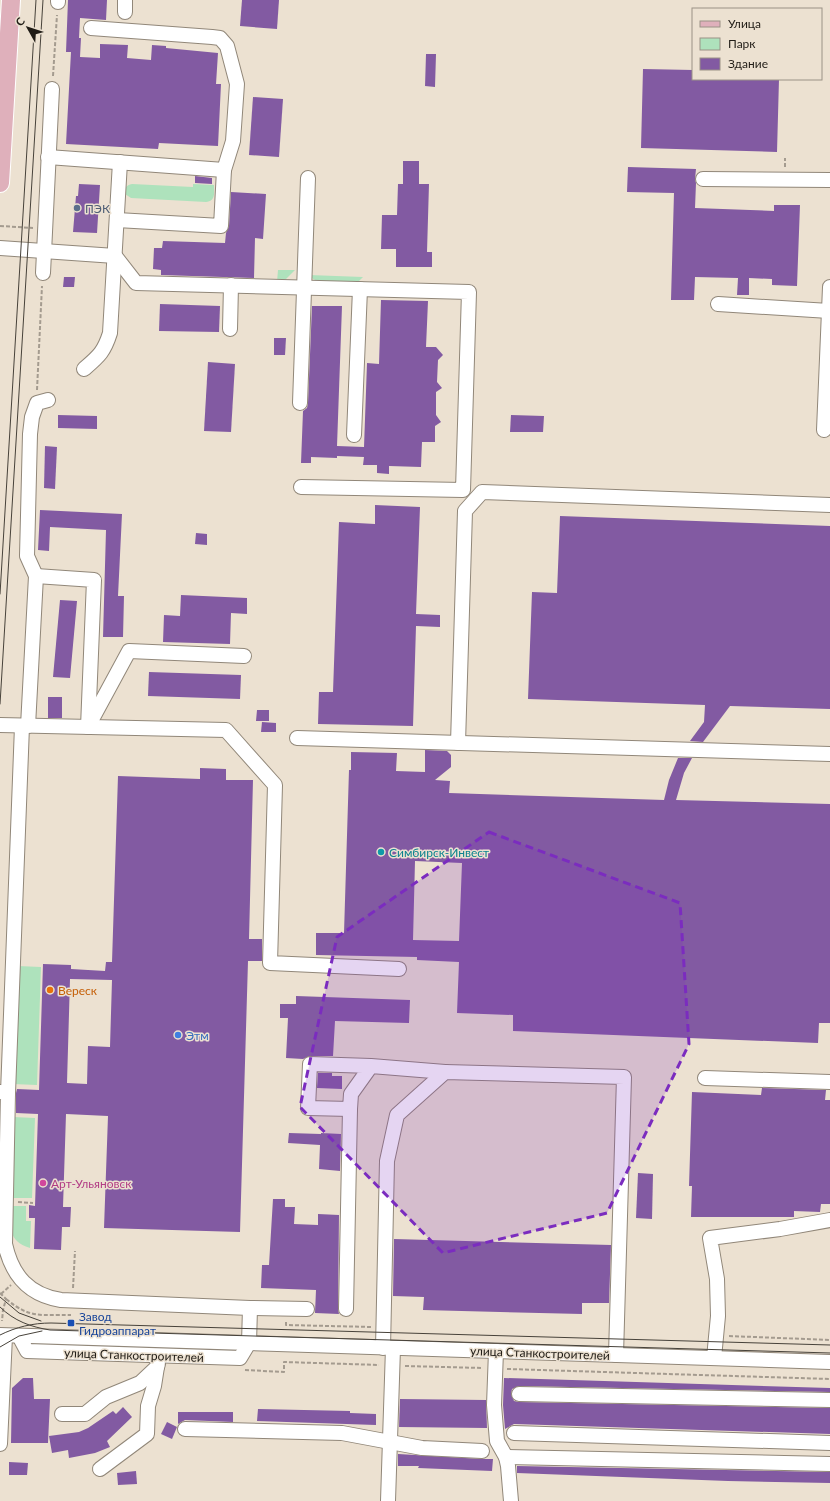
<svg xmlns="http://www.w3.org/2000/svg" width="830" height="1501" font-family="Lato,sans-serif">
<rect width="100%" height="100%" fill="#ece1d1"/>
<g fill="#aee2bc">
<path d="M 132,184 L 193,187 L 193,184 L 214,185 C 214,193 216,201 206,202 L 131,198 L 125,194 C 124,189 126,185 132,184 Z"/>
<polygon points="278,270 295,270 286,279 277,282"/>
<polygon points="309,275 363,277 359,281 355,282 318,281 313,279"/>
<polygon points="18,966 41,967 37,1085 12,1084"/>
<polygon points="13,1117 35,1118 32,1198 11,1198"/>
<path d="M 10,1206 L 26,1206 L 26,1221 L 31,1221 L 30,1248 C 7,1241 11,1226 10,1206 Z"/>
</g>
<g fill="#825aa2" fill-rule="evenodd">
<polygon points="68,0 107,0 106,20 80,18 79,38 81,38 80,57 100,58 100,44 128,45 127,58 151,60 152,45 166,46 166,48 218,53 216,84 221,84 218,146 159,143 158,149 66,144 71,52 66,52"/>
<polygon points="242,0 279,0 277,29 240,26"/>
<polygon points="426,54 436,54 435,87 425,86"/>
<polygon points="643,69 693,70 693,79 779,79 777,152 641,148"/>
<polygon points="253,97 283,99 279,157 249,155"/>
<polygon points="403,161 419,161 419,184 429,184 427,252 432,252 432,267 396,267 396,249 381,249 382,215 397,215 398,184 403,184"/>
<polygon points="628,167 696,169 695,179 696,183 695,208 774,211 774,205 800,205 797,286 772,285 772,279 749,278 749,295 737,295 738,278 695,277 694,300 671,300 674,193 627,192"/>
<polygon points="195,176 212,178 212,184 195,183"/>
<polygon points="79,184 100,185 97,233 73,232 76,196 78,196"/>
<polygon points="231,192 266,194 263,239 255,238 254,278 161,275 161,270 153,269 154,248 162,248 163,241 225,243 226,233 229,226"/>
<polygon points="64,277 75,277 74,287 63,287"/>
<polygon points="381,300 428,301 426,347 436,347 443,355 438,360 437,382 442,388 436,392 436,415 441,422 435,426 435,442 422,442 421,467 389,466 389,474 377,473 377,465 363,465 364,457 337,456 337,458 311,457 311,463 301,463 303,411 307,408 308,403 312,306 342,306 337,446 364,447 367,363 379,364"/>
<polygon points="160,304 220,306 219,332 159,331"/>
<polygon points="274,338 286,338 285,355 274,355"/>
<polygon points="208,362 235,364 231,432 204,431"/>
<polygon points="58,415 97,416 97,429 58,428"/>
<polygon points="511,415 544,416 543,432 510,432"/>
<polygon points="45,446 57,447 55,489 44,488"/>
<polygon points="375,505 420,507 416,614 440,615 440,627 416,626 413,726 318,724 319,692 333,692 339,522 375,524"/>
<polygon points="40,510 122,514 118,596 124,596 123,637 103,637 106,530 50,527 49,551 38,550"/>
<polygon points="560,516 830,526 830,709 730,706 703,742 690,741 704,722 705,705 528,699 532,592 557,593"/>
<polygon points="196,533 207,534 207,545 195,544"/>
<polygon points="181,595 247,598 247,614 231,613 230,644 163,642 164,615 180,616"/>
<polygon points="60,600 77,601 70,678 53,677"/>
<polygon points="149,672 241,675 240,699 148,696"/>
<rect x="48" y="697" width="14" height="21"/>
<polygon points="257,710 269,710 269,721 256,721"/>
<polygon points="262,722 276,723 276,732 261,732"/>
<path d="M 425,750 L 447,751 L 451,755 L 451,767 L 435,780 L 450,781 L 449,793 L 664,800 L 669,780 L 678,758 L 692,758 L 684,773 L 676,800 L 830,804 L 830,1023 L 819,1023 L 818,1043 L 513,1031 L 513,1015 L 457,1013 L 459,962 L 417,960 L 417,957 L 316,955 L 316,933 L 344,933 L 349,770 L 351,770 L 351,752 L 397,753 L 396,771 L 425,772 ZM 415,861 L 462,863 L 459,941 L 413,940 Z"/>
<path d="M 200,768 L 226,769 L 226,780 L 253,780 L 249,939 L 262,939 L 262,961 L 248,961 L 240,1232 L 104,1228 L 108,1116 L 66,1114 L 63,1207 L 71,1207 L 70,1227 L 62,1227 L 61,1250 L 34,1249 L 35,1218 L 29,1218 L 29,1205 L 35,1206 L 38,1114 L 16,1113 L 16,1093 L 17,1089 L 39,1090 L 43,964 L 71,965 L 71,969 L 105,971 L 106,962 L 112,962 L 118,776 L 200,779 ZM 70,979 L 112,980 L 110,1047 L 88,1046 L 87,1084 L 67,1083 Z"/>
<polygon points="296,996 410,1000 409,1023 335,1021 333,1056 310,1056 303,1059 286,1058 288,1018 280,1018 280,1004 296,1004"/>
<polygon points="318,1073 332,1073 332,1076 342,1076 342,1089 317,1088"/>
<polygon points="762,1088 826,1090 825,1100 830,1100 830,1204 821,1204 820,1212 794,1211 794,1217 691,1217 692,1186 689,1186 692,1092 761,1095"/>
<polygon points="289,1133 321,1134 321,1133 341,1134 340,1171 319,1169 320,1145 288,1143"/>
<polygon points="638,1173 653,1174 652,1219 636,1218"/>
<polygon points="273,1199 285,1199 285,1207 295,1207 294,1224 318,1225 318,1214 339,1215 338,1309 339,1314 315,1313 316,1290 261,1288 262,1265 269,1265"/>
<polygon points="394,1239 611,1245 609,1303 582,1303 582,1314 423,1310 424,1297 393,1296"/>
<polygon points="23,1378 33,1378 34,1399 50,1399 48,1443 11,1443 12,1388"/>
<polygon points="504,1378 830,1388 830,1392 519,1386 512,1389 511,1394 514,1401 519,1402 830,1408 830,1434 514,1424 505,1429 503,1405"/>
<polygon points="400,1399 486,1400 487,1428 399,1427"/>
<polygon points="123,1407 132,1417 107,1441 110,1447 95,1453 69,1458 68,1450 52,1453 49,1436 79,1432 88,1428 113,1411 116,1414"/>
<polygon points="258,1409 350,1411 350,1413 376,1414 376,1425 257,1421"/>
<polygon points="178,1412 233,1412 233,1422 185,1420 178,1424"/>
<polygon points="167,1422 177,1427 172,1439 161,1434"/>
<polygon points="398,1454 482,1459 493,1459 492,1471 418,1468 419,1466 398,1466"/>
<polygon points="9,1462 28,1463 27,1475 9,1475"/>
<polygon points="517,1466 830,1472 830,1483 728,1481 517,1473"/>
<polygon points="136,1471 137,1484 118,1485 117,1473"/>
</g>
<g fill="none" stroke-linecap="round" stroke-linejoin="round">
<defs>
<g id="minor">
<polyline points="58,2 58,0"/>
<polyline points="125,12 125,0"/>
<polyline points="91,28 212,37 220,38 227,46 237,84 233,141 224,170"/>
<polyline points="48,157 224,170 221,226 117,220"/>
<polyline points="703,179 830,180"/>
<polyline points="0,248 115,256 136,283 469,292 463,490 301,487"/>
<polyline points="43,273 52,89"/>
<polyline points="718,304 829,311"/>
<polyline points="230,329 231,285"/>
<path d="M 84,369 C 99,356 104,352 110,333 L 120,162"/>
<polyline points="300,403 308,178"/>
<polyline points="824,430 830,287"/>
<polyline points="354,435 360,289"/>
<polyline points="36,576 94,580 88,727"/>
<polyline points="90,723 129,651 244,656"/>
<polyline points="0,725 226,730 275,785 270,963 399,969"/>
<polyline points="28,726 36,576 27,556 30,434 32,417 37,403 48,400"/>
<polyline points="297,738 830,754"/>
<polyline points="458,743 465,511 482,492 830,505"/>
<polyline points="371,1066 351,1094 350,1109 308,1108 310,1064 371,1066 445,1072"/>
<polyline points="705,1078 830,1082"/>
<path d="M 0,1092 L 8,1093 L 5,1244 C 12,1276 29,1295 61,1300 L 250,1308 L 249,1343 L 240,1358 L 27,1351 L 19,1336"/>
<polyline points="8,1093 22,726"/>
<polyline points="250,1308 307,1309"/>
<polyline points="346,1309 350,1109"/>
<polyline points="0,1335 830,1362"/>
<polyline points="383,1348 387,1161 397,1115 445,1072 624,1077 616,1355"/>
<polyline points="496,1351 494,1405 497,1441 506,1457 508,1466 511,1501"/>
<polyline points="714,1358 718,1316 717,1279 710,1238 780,1229 830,1220"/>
<polyline points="519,1394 830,1400"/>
<polyline points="62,1414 85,1414 106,1397 140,1383 157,1367 158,1364"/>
<polyline points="185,1429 342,1433 422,1448 482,1451"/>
<polyline points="514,1433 830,1443"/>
<polyline points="0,1444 5,1336"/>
<polyline points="506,1457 830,1464"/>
<polyline points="100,1469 147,1434 148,1406 154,1386 157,1367"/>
<polyline points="388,1501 393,1348"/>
</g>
<polyline id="major" points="0,183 11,0"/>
</defs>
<use href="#minor" stroke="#918779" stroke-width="16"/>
<use href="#major" stroke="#fff" stroke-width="20"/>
<g stroke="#a49b8f" stroke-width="2" stroke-dasharray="4 2" stroke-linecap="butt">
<polyline points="53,76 57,15"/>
<polyline points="785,167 785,158"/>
<polyline points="0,226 33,228"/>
<polyline points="37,390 42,286"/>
<polyline points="18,1202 33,1203"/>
<polyline points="73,1288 75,1251"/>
<polyline points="0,1293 6,1299 3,1310 2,1321"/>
<polyline points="1,1294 11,1285"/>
<path d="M 6,1299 C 32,1320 41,1314 71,1315"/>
<polyline points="286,1322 286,1325 371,1327"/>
<polyline points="729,1336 830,1340"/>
<polyline points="405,1366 483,1368"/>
<polyline points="507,1369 830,1379"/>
<polyline points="245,1370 284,1372 284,1362 379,1365"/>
</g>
<use href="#minor" stroke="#fff" stroke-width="14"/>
<use href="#major" stroke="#dfb0bb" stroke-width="18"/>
<g stroke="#47423a" stroke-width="1">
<polyline points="0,594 36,0"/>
<polyline points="0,704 43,0"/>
<polyline points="0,1297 19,1313 41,1321"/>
<path d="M 0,1307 C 14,1321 31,1327 50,1330 L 830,1353"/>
<path d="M 0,1335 C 16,1327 33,1323 51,1323 L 830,1345"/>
<polyline points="0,1347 19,1336 42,1331"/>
</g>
</g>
<path fill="#7b2cbf" fill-opacity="0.2" stroke="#7b2cbf" stroke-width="3" stroke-dasharray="8 5" stroke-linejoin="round" d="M 489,832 L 680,903 L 689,1044 L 607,1213 L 443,1253 L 300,1107 L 337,937 Z"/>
<circle fill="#5c6f8a" stroke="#ece1d1" stroke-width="1.5" cx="77" cy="208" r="4"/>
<circle fill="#0f9aa8" stroke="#ece1d1" stroke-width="1.5" cx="381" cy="852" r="4"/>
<circle fill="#e8710a" stroke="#ece1d1" stroke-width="1.5" cx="50" cy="990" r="4"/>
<circle fill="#3f7fe0" stroke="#ece1d1" stroke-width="1.5" cx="178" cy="1035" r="4"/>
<circle fill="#d1479c" stroke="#ece1d1" stroke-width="1.5" cx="43" cy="1183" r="4"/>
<rect fill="#1a4fb4" stroke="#ece1d1" stroke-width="1.5" x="67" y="1319" width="8" height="8" rx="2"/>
<g text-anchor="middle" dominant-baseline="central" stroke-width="3" stroke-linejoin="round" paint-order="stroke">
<g font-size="12" fill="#4e5e75" stroke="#ece1d1" text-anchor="start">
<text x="85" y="208">ПЭК</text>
</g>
<g font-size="12" fill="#0d838f" stroke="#ece1d1" text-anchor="start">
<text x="389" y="852">Симбирск-Инвест</text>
</g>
<g font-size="12" fill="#c56008" stroke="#ece1d1" text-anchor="start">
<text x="58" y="990">Вереск</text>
</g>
<g font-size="12" fill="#366cbe" stroke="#ece1d1" text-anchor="start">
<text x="186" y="1035">Этм</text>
</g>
<g font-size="12" fill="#b23c85" stroke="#ece1d1" text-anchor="start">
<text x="51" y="1183">Арт-Ульяновск</text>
</g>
<g font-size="12" fill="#164399" stroke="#ece1d1" text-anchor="start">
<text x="79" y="1316">Завод<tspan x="79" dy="14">Гидроаппарат</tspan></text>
</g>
<g font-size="12" fill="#201c16" stroke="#ece1d1">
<text transform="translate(540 1353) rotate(2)">улица Станкостроителей</text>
<text transform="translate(134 1355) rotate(2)">улица Станкостроителей</text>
</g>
</g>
<rect x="692" y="8" width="130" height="72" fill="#ece1d1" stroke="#9a9286"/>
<rect x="700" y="21" width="20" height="6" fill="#dfb0bb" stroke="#9a9286"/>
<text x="728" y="28" font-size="12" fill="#201c16">Улица</text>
<rect x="700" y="38" width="20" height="12" fill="#aee2bc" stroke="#9a9286"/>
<text x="728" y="48" font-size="12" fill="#201c16">Парк</text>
<rect x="700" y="58" width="20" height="12" fill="#825aa2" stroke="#9a9286"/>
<text x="728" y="68" font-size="12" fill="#201c16">Здание</text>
<g transform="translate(28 28) rotate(309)" stroke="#ece1d1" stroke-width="3" paint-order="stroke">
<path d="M0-3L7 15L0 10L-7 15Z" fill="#201c16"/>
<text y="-6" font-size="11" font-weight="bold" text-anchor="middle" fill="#201c16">С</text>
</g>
</svg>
